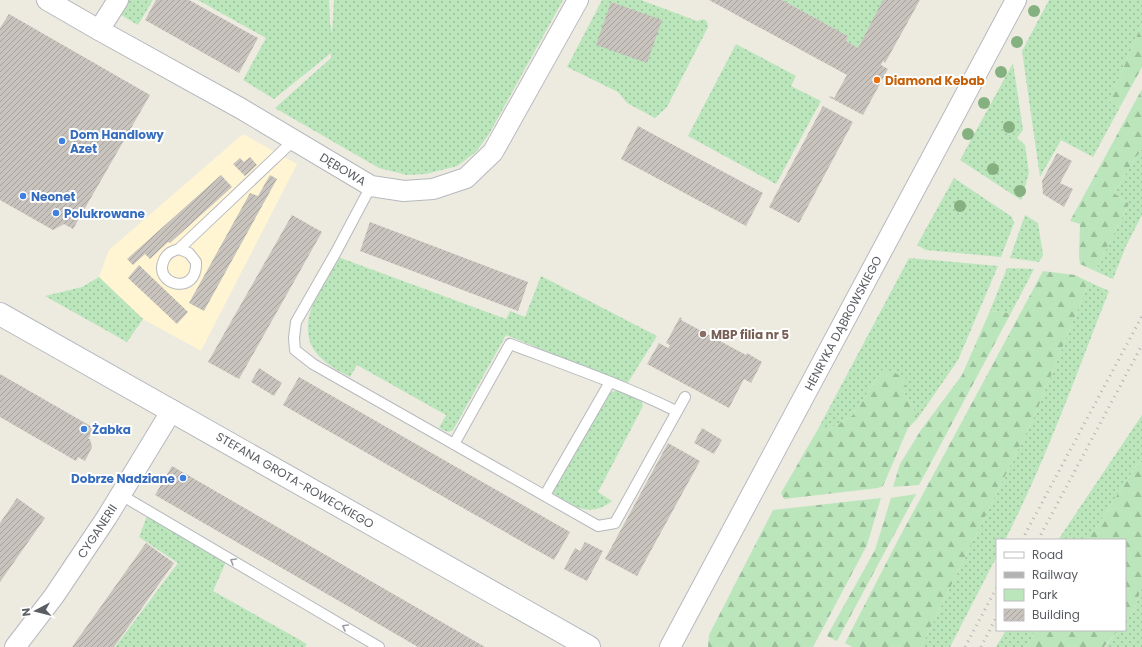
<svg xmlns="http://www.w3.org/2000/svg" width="1142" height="647" font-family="Poppins,sans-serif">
<defs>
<pattern id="green-dots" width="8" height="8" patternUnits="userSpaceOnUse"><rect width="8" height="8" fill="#bbe6bb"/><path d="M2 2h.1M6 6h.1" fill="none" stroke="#9bbe9b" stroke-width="1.8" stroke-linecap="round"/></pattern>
<pattern id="forest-firs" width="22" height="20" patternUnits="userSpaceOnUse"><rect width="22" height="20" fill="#bbe6bb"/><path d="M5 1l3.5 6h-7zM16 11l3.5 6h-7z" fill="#9bbe9b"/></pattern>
<pattern id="building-hatch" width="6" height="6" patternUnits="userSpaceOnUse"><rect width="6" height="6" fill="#c8c4bd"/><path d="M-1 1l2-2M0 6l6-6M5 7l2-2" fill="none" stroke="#a5a29d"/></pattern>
</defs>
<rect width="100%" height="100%" fill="#edeae0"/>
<polygon fill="#fff5d3" points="243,134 297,164 201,351 143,319 99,277 109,250"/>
<g fill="url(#green-dots)">
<polygon points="128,0 153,0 138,25 119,14"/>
<polygon points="198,0 329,0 330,22 332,34 334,0 563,0 489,134 476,152 457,166 426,174 407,175 379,168 275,108 331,58 331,53 274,99 243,80 266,38"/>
<polygon points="602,0 641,0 697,21 704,19 707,22 708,27 667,107 655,118 627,103 618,92 567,67"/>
<polygon points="782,0 884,0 858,48 846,41 848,36"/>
<polygon points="1049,0 1142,0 1142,24 1109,101 1120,107 1093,157 1061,140 1040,177 1022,51"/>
<polygon points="736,44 796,76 791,86 821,101 776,184 688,136"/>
<polygon points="1013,63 1023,130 1017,138 1025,145 1029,173 1021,200 960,160"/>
<polygon points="1142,149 1142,215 1126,246 1113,279 1095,271 1129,204 1114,193 1136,157"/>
<polygon points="954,178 1012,217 1014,223 1001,257 926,250 917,245"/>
<polygon points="1025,215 1038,223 1043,255 1039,262 1010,258"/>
<path d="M 338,257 L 506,319 L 510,311 L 525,317 L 541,276 L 657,336 L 627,384 L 506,335 L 453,430 L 448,432 L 439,428 L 446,415 L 357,365 L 350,377 C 341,372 330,367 322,359 C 289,330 322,286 338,257 Z"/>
<polygon points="909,258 998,266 958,360 918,418 904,392 884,368 852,416 827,430 818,429"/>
<polygon points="1007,268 1034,269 1011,313 990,311"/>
<polygon points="99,277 143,319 127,342 45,296 82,287"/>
<path d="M 1089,282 L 1109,291 C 1076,375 1046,460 1005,540 L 997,540 L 997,556 L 950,647 L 921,647 L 1035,415 Z"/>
<path d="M 614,391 L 620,391 L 641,400 L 643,406 L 598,492 L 612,501 C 589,519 572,505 551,494 L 608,394 Z"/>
<polygon points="1142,415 1142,462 1138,463 1088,540 1058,540"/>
<polygon points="147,516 226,562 213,591 307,644 305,647 115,647 178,563 139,537"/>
<polygon points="1142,586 1142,647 1105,647 1118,630 1125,630 1125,621 1134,611"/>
<polygon points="1006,630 1036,630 1027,647 996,647"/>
</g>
<g fill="url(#forest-firs)">
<polygon points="1142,24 1142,67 1120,107 1109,101"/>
<polygon points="1142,89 1142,149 1136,157 1114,193 1129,204 1095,271 1080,264 1079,256 1080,224 1070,221"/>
<polygon points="1043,271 1075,275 1089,282 1035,415 921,647 852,647 845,643 896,544"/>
<polygon points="990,311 1011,313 919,485 893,487 900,464 921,430 962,375"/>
<polygon points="884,368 906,378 904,392 918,418 908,428 883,486 878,488 784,499 781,493 818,429 827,430 852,416"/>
<polygon points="1142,462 1142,586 1134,611 1125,621 1125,540 1088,540 1138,463"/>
<polygon points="916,494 837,641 827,636 875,550 891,498"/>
<polygon points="881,498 867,545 813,647 708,647 709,635 773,510"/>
<polygon points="1036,630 1118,630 1104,647 1027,647"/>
</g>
<g fill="url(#building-hatch)">
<polygon points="156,0 189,0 258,38 239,73 145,20"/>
<polygon points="709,0 782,0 848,36 846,41 858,48 883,0 920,0 885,63 883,61 881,65 888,69 863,115 829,97 830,96 834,98 847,75"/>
<polygon points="611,2 662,20 647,63 596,45"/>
<polygon points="9,14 150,95 73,229 64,224 53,230 0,200 0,28"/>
<polygon points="823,106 853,122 799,223 769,207"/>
<polygon points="638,126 763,193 746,226 621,159"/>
<polygon points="1057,153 1072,161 1060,183 1073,189 1064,207 1043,194 1042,181"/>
<polygon points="250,157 257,165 245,176 233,164 240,158 244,162"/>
<polygon points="221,175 232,187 170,243 168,242 150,259 145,254 133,265 127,259"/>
<polygon points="270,175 277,179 204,311 189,303 250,193 258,196"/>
<polygon points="292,215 322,232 239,379 208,362"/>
<polygon points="370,222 528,282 518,311 360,251"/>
<polygon points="139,265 188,312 177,324 128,278"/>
<polygon points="680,317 682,318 681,320 746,355 747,353 762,362 751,383 744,379 729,408 647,364 659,343 668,348 670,345 666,343"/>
<polygon points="259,368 282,383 274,396 251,382"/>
<polygon points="0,374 94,428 88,439 90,439 92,447 85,461 78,457 76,461 0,417"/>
<polygon points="299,377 570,532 554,560 283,405"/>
<polygon points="702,428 722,440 714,454 694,443"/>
<polygon points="668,443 700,461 637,576 605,559"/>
<polygon points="172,466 402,599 485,647 418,647 339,601 155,495"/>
<polygon points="17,498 45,518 0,582 0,523"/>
<polygon points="585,542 603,551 587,581 564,569 575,548 580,551"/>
<polygon points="146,543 174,563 114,647 72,647"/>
</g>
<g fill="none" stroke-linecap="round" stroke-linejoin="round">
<defs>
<g id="lane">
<polyline points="371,186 336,252 296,322 294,338 295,350 313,364 598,526 615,523 685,397"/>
<path d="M 179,249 L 189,253 L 196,262 C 198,297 152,285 164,260 C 167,253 172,251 179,249 L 294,140"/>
<path d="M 454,444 L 510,344 C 566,365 623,385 676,411"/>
<polyline points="121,495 379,647"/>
<polyline points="545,495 610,382"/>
</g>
<g id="street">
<polyline points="47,0 99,30 240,108 371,186 404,191 433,189 466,178 493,152 578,0"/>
<polyline points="99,30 118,0"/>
<polyline points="15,647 54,596 107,517 172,410"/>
<polyline points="670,647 1016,0"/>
</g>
<polyline id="secondary" points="0,314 589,647"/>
</defs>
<use href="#lane" stroke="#b6b9be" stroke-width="12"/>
<use href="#street" stroke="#b6b9be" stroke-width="22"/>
<use href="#secondary" stroke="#b6bac0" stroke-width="24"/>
<use href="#lane" stroke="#fff" stroke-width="10"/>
<use href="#street" stroke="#fff" stroke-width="20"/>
<use href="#secondary" stroke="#fff" stroke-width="22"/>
<g stroke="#b2b3b3" stroke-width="3" stroke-dasharray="1 5" stroke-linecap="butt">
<polyline points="1022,540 1142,316"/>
<polyline points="1038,540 1142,345"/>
<polyline points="965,647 997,587"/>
<polyline points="981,647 997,616"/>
</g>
</g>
<g fill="#85b181">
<circle cx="1034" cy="11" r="6"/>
<circle cx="1017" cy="42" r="6"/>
<circle cx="1001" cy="72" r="6"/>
<circle cx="984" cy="103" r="6"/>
<circle cx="1009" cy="127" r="6"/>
<circle cx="968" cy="134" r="6"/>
<circle cx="993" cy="169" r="6"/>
<circle cx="1020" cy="191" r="6"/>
<circle cx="960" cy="206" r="6"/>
</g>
<defs><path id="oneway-chevron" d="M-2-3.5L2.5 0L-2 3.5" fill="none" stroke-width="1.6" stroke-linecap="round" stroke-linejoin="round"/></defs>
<g stroke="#9b9ea1">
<use href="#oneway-chevron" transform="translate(233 561) rotate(-150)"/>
<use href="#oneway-chevron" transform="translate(345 627) rotate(-150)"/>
</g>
<circle fill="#e8710a" stroke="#fff" stroke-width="1.5" cx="877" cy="80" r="4"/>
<g fill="#3f7fe0" stroke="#fff" stroke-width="1.5">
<circle cx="62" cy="141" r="4"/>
<circle cx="23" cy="196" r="4"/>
<circle cx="56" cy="213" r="4"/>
<circle cx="84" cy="429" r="4"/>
<circle cx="183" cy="478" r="4"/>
</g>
<circle fill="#8d6e63" stroke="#fff" stroke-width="1.5" cx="703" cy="334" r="4"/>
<g text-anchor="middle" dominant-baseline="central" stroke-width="4" stroke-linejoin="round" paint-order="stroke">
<g font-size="12" font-weight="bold" fill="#c56008" stroke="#fff" text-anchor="start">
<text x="885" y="80">Diamond Kebab</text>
</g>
<g font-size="12" font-weight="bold" fill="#366cbe" stroke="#fff" text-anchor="start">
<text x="70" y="134">Dom Handlowy<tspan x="70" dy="14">Azet</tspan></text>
<text x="31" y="196">Neonet</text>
<text x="64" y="213">Polukrowane</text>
<text x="92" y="429">Żabka</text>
<text x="175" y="478" text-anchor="end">Dobrze Nadziane</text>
</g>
<g font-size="12" fill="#595d62" stroke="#fff">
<text transform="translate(343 169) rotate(31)">DĘBOWA</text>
<text transform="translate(843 323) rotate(-62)">HENRYKA DĄBROWSKIEGO</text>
<text transform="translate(295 480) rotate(30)">STEFANA GROTA-ROWECKIEGO</text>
<text transform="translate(97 531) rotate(-57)">CYGANERII</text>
</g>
<g font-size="12" font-weight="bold" fill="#785e54" stroke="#fff" text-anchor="start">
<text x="711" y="334">MBP filia nr 5</text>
</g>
</g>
<rect x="996" y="539" width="130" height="92" fill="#ffffff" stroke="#bdbec0"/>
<rect x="1004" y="552" width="20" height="6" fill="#ffffff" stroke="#bdbec0"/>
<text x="1032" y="559" font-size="12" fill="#595d62">Road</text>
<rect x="1004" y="572" width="20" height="6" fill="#b2b3b3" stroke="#bdbec0"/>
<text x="1032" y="579" font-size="12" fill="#595d62">Railway</text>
<rect x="1004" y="589" width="20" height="12" fill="#bbe6bb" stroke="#bdbec0"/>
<text x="1032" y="599" font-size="12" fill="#595d62">Park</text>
<rect x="1004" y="609" width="20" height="12" fill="url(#building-hatch)" stroke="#bdbec0"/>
<text x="1032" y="619" font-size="12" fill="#595d62">Building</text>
<g transform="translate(36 611) rotate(263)" stroke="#ffffff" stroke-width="3" paint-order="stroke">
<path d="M0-3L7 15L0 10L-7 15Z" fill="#595d62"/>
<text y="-6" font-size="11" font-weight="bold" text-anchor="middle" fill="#595d62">N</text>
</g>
</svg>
